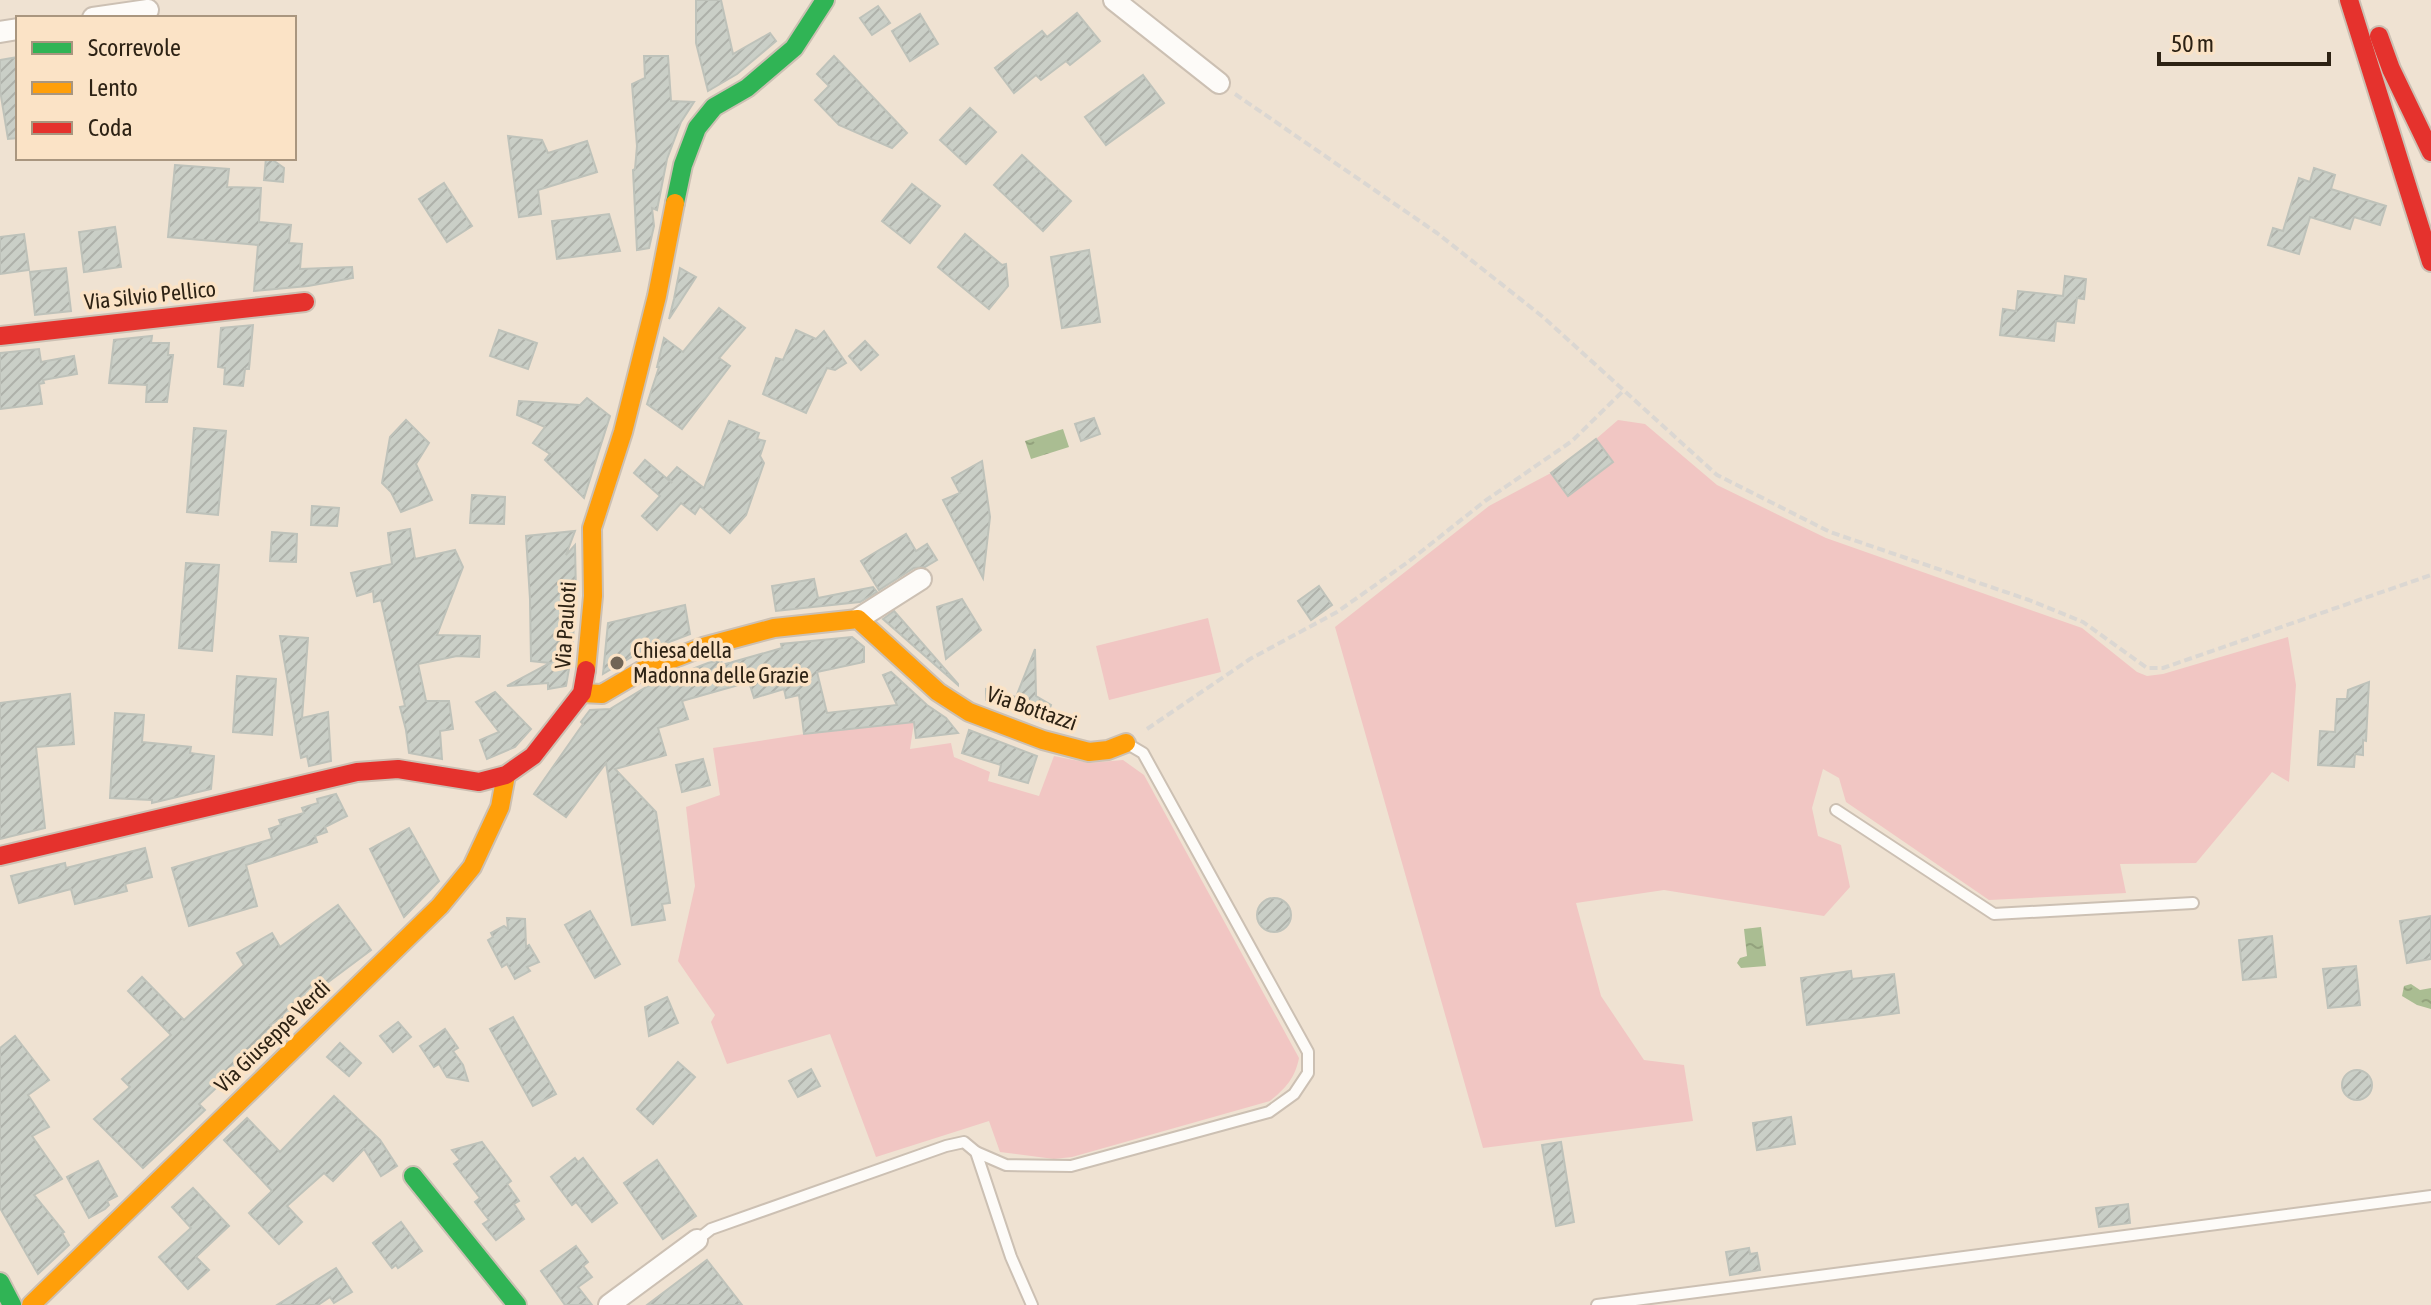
<svg xmlns="http://www.w3.org/2000/svg" width="2431" height="1305" font-family="'Asap Condensed',sans-serif">
<defs>
<pattern id="water-ripples" width="26" height="14" patternUnits="userSpaceOnUse" patternTransform="scale(2)"><rect width="26" height="14" fill="#aabd92"/><path d="M2 4q2-2 4 0t4 0M15 11q2-2 4 0t4 0" fill="none" stroke="#93a27d"/></pattern>
<pattern id="building-hatch" width="6" height="6" patternUnits="userSpaceOnUse" patternTransform="scale(2)"><rect width="6" height="6" fill="#cacfc7"/><path d="M-1 1l2-2M0 6l6-6M5 7l2-2" fill="none" stroke="#aeb1aa"/></pattern>
</defs>
<rect width="100%" height="100%" fill="#efe2d2"/>
<g fill="#f1c6c3">
<polygon points="1618,420 1645,424 1717,485 1826,538 2082,628 2137,672 2147,676 2163,674 2288,637 2296,685 2289,782 2272,772 2196,863 2120,864 2126,893 1989,900 1846,802 1839,778 1823,769 1812,808 1818,836 1841,845 1850,887 1824,916 1664,890 1576,903 1601,996 1644,1060 1684,1065 1693,1121 1483,1148 1335,627 1489,506 1551,473 1596,439"/>
<polygon points="1208,618 1221,672 1109,700 1096,646"/>
<path d="M 914,722 L 910,749 L 951,743 L 954,757 L 990,772 L 988,781 L 1039,796 L 1054,756 L 1089,763 L 1123,760 L 1144,775 L 1299,1058 C 1295,1078 1286,1088 1270,1101 L 1072,1157 L 1054,1159 L 1000,1152 L 989,1121 L 876,1157 L 830,1034 L 727,1064 L 711,1022 L 715,1015 L 678,961 L 695,886 L 686,807 L 720,795 L 713,748 L 804,734 Z"/>
</g>
<g fill="url(#water-ripples)">
<polygon points="1063,429 1069,447 1031,459 1025,441"/>
<polygon points="1761,927 1766,966 1741,968 1737,963 1740,958 1747,956 1744,929"/>
<polygon points="2411,984 2420,990 2431,988 2431,1009 2417,1005 2402,996 2404,986"/>
</g>
<g fill="url(#building-hatch)" stroke="#bec2ba" stroke-width="2">
<polygon points="696,0 721,0 733,54 770,33 776,41 737,74 708,91 696,43"/>
<polygon points="878,6 890,23 872,35 860,18"/>
<polygon points="1077,13 1100,41 1070,65 1066,61 1041,80 1036,75 1014,93 995,68 1042,31 1047,37"/>
<polygon points="920,14 938,44 910,61 892,31"/>
<polygon points="644,56 668,56 671,101 694,102 681,122 667,159 657,210 652,208 654,226 649,248 637,250 633,170 635,169 637,146 632,84 645,78"/>
<polygon points="834,56 907,133 892,148 839,125 815,100 829,86 817,74"/>
<polygon points="18,57 18,138 8,139 0,90 0,60"/>
<polygon points="1143,75 1164,103 1106,145 1085,117"/>
<polygon points="970,108 996,132 966,164 940,140"/>
<polygon points="508,136 542,140 548,153 587,141 597,172 538,190 541,214 519,217"/>
<polygon points="1022,155 1071,201 1043,231 994,185"/>
<polygon points="266,158 270,158 284,168 283,182 264,180"/>
<polygon points="175,165 229,169 227,187 261,188 259,222 291,225 289,243 302,244 300,269 352,267 353,278 308,286 254,291 258,245 168,237"/>
<polygon points="2314,168 2335,175 2331,189 2386,206 2380,225 2354,217 2350,229 2310,217 2299,254 2268,245 2273,228 2283,231 2299,178 2310,182"/>
<polygon points="444,183 472,226 447,242 419,199"/>
<polygon points="912,184 940,206 910,243 882,221"/>
<polygon points="609,214 620,251 557,259 552,221"/>
<polygon points="115,227 121,267 84,272 79,232"/>
<polygon points="24,234 29,270 0,274 0,237"/>
<polygon points="965,234 1002,265 1006,264 1008,286 989,309 938,267"/>
<polygon points="1089,250 1100,322 1062,328 1051,257"/>
<polygon points="66,268 71,311 35,315 30,272"/>
<polygon points="680,268 696,277 669,319 674,299"/>
<polygon points="2065,276 2086,279 2084,299 2077,298 2074,323 2056,321 2054,341 2000,335 2003,309 2016,311 2018,291 2063,296"/>
<polygon points="719,308 745,328 719,358 730,366 682,429 647,404 659,367 657,367 664,338 683,352"/>
<polygon points="253,325 249,369 245,369 243,386 224,384 225,368 218,367 221,328"/>
<polygon points="499,330 537,343 528,369 490,356"/>
<polygon points="796,330 816,339 824,331 846,363 835,370 827,368 806,413 763,394 776,358 783,360"/>
<polygon points="152,336 151,343 169,343 168,355 173,355 167,402 146,402 147,385 109,383 114,340"/>
<polygon points="865,341 878,355 861,370 849,356"/>
<polygon points="39,349 41,362 74,356 77,374 43,380 44,383 39,384 42,404 0,409 0,353"/>
<polygon points="587,398 610,416 584,498 545,460 550,454 533,443 545,427 517,415 519,401 580,405"/>
<polygon points="1094,418 1100,434 1081,441 1075,424"/>
<polygon points="406,420 429,443 416,464 432,500 401,512 391,492 382,483 390,437"/>
<polygon points="729,421 759,433 757,439 765,441 760,456 764,463 746,515 730,533 700,506 695,514 681,503 657,530 642,516 660,496 634,473 645,460 672,483 668,477 677,467 704,488"/>
<polygon points="194,428 226,431 218,515 187,512"/>
<polygon points="1596,439 1613,462 1568,496 1551,473"/>
<polygon points="982,461 990,517 983,578 943,500 960,493 952,478"/>
<polygon points="472,495 505,497 504,524 470,523"/>
<polygon points="312,506 339,508 337,526 311,525"/>
<polygon points="410,529 415,559 455,550 463,567 437,635 480,636 479,657 457,656 418,664 426,701 449,701 453,729 440,731 442,759 409,753 406,730 400,707 405,706 381,600 374,602 373,591 357,596 351,573 392,564 388,533"/>
<polygon points="575,531 566,555 575,545 576,596 572,652 566,686 548,689 548,683 507,686 550,663 531,661 530,599 526,536"/>
<polygon points="272,532 297,534 296,562 270,561"/>
<polygon points="906,534 916,551 927,544 937,560 925,567 914,568 879,590 861,561"/>
<polygon points="186,563 219,565 212,651 179,648"/>
<polygon points="814,579 818,598 873,587 877,592 860,602 776,611 772,586"/>
<polygon points="1319,586 1332,605 1311,620 1298,601"/>
<polygon points="962,599 981,630 946,659 937,607"/>
<polygon points="685,605 690,634 635,655 603,674 608,623"/>
<polygon points="894,611 958,684 958,685 883,619"/>
<polygon points="280,636 308,638 302,718 328,712 331,761 309,766 307,756 301,758"/>
<polygon points="852,637 864,647 864,662 817,672 827,713 897,705 883,675 891,672 927,705 946,718 958,733 916,738 914,722 804,734 799,695 786,698 784,689 754,698 749,682 682,701 688,719 658,728 666,755 615,769 656,812 670,903 662,904 665,920 632,925 606,763 566,817 534,794 583,724 581,722 590,710 610,709 648,686 708,663 721,660 722,665 782,648 781,644"/>
<polygon points="1035,649 1036,696 1051,705 1045,723 986,700 986,689 1016,697"/>
<polygon points="237,676 276,679 272,735 233,732"/>
<polygon points="2369,682 2366,741 2363,740 2363,755 2355,754 2354,767 2318,765 2320,731 2335,732 2337,699 2347,699 2348,690"/>
<polygon points="495,692 531,729 515,747 487,759 480,740 499,732 476,702"/>
<polygon points="70,694 74,744 36,747 45,828 0,839 0,703"/>
<polygon points="115,713 144,715 142,742 191,747 190,753 214,756 211,789 152,803 152,800 110,798"/>
<polygon points="969,730 1037,756 1028,783 999,775 1001,765 962,753"/>
<polygon points="703,759 710,785 682,792 676,765"/>
<polygon points="336,794 347,816 325,827 327,832 315,836 317,842 246,865 257,906 189,926 172,868 272,839 269,829 281,825 279,820 304,813 302,808 318,803 317,799"/>
<polygon points="409,828 439,881 404,917 370,849"/>
<polygon points="145,848 152,877 125,884 127,891 75,904 71,889 19,903 11,876 65,863 66,868"/>
<circle cx="1274" cy="915" r="17"/>
<polygon points="338,905 371,950 323,986 327,992 270,1025 276,1032 199,1104 205,1110 143,1168 94,1119 130,1087 122,1079 171,1035 128,991 142,977 184,1020 244,965 237,953 272,933 280,947"/>
<polygon points="590,911 620,964 595,978 565,925"/>
<polygon points="2431,916 2431,959 2407,963 2400,921"/>
<polygon points="507,918 525,919 526,947 529,945 539,962 527,967 530,971 515,979 507,964 502,967 488,940 493,937 491,933 504,926 508,929"/>
<polygon points="2272,936 2276,977 2243,980 2239,940"/>
<polygon points="2356,966 2360,1005 2328,1008 2323,969"/>
<polygon points="1851,971 1852,979 1894,974 1899,1013 1807,1025 1801,978"/>
<polygon points="667,997 678,1023 649,1036 645,1007"/>
<polygon points="513,1017 556,1094 533,1106 490,1029"/>
<polygon points="398,1022 411,1037 393,1052 380,1036"/>
<polygon points="445,1029 458,1048 453,1051 463,1065 468,1081 447,1077 439,1064 434,1067 420,1046"/>
<polygon points="15,1036 49,1080 28,1095 49,1127 32,1136 62,1179 34,1195 64,1232 62,1233 69,1245 38,1274 0,1208 0,1048"/>
<polygon points="340,1043 361,1063 349,1076 327,1057"/>
<polygon points="678,1062 695,1077 653,1124 637,1109"/>
<polygon points="811,1069 820,1086 798,1097 789,1081"/>
<circle cx="2357" cy="1085" r="15"/>
<polygon points="334,1096 380,1140 397,1166 381,1176 364,1149 333,1181 324,1173 287,1206 302,1222 279,1244 249,1213 272,1191 224,1140 247,1118 280,1152"/>
<polygon points="1791,1117 1795,1144 1757,1150 1753,1123"/>
<polygon points="482,1142 511,1181 507,1184 519,1201 514,1204 524,1219 496,1240 483,1224 489,1220 475,1202 480,1198 454,1164 460,1160 452,1150"/>
<polygon points="1561,1142 1574,1222 1556,1226 1542,1145"/>
<polygon points="575,1158 578,1162 583,1158 617,1203 592,1222 576,1202 572,1205 551,1177"/>
<polygon points="657,1160 696,1216 663,1239 624,1183"/>
<polygon points="98,1161 117,1196 107,1201 109,1205 105,1209 89,1218 67,1177"/>
<polygon points="193,1188 229,1226 196,1257 209,1270 188,1289 159,1257 191,1228 172,1207"/>
<polygon points="2128,1204 2130,1223 2099,1227 2096,1208"/>
<polygon points="401,1222 422,1251 398,1268 396,1265 392,1268 373,1243"/>
<polygon points="576,1246 588,1262 583,1266 592,1277 578,1287 592,1305 565,1305 541,1271"/>
<polygon points="1749,1248 1750,1254 1757,1253 1760,1270 1730,1275 1726,1252"/>
<polygon points="707,1260 742,1305 647,1305 688,1274"/>
<polygon points="336,1268 352,1292 334,1303 330,1297 318,1305 277,1305"/>
</g>
<g fill="none" stroke-linecap="round" stroke-linejoin="round">
<defs>
<g id="lane">
<polyline points="1836,810 1994,914 2193,903"/>
<polyline points="976,1152 1006,1165 1071,1166 1269,1112 1294,1094 1308,1073 1308,1052 1143,753 1126,743"/>
<polyline points="697,1240 711,1229 946,1146 964,1142 976,1152 1011,1257 1032,1305"/>
<polyline points="1597,1305 2431,1196"/>
</g>
<g id="street">
<polyline points="1114,0 1219,83"/>
<polyline points="93,18 148,10"/>
<polyline points="0,32 18,29"/>
<polyline points="858,619 921,579"/>
<polyline points="609,1305 697,1240"/>
</g>
<g id="fast">
<polyline points="675,203 683,165 697,128 714,107 747,88 794,48 825,0"/>
<polyline points="413,1176 517,1305"/>
<polyline points="0,1282 12,1305"/>
</g>
<g id="slow">
<polyline points="586,670 593,596 592,528 623,432 657,296 675,203"/>
<polyline points="582,693 602,694 641,671 703,647 774,628 858,619 938,692 969,712 1043,740 1089,752 1108,750 1126,743"/>
<polyline points="31,1305 440,906 472,867 500,807 506,775"/>
</g>
<g id="jam">
<polyline points="2349,0 2431,262"/>
<polyline points="2379,36 2391,69 2431,152"/>
<polyline points="0,336 305,302"/>
<polyline points="0,856 357,772 398,769 479,782 506,775 533,756 582,693 586,670"/>
</g>
</defs>
<use href="#lane" stroke="#ccc0b3" stroke-width="14"/>
<use href="#street" stroke="#ccc0b3" stroke-width="24"/>
<use href="#fast" stroke="#ccc0b3" stroke-width="22"/>
<use href="#slow" stroke="#ccc0b3" stroke-width="22"/>
<use href="#jam" stroke="#ccc0b3" stroke-width="22"/>
<g stroke="#dbd7d2" stroke-width="4" stroke-dasharray="8 4" stroke-linecap="butt">
<polyline points="1235,94 1437,233 1543,317 1717,475 1830,532 2029,600 2083,622 2147,668 2163,668 2431,575"/>
<polyline points="1147,729 1250,659 1337,612 1408,562 1485,501 1572,441 1623,391"/>
</g>
<use href="#lane" stroke="#fdfbf8" stroke-width="10"/>
<use href="#street" stroke="#fdfbf8" stroke-width="20"/>
<use href="#fast" stroke="#30b455" stroke-width="18"/>
<use href="#slow" stroke="#ff9f0a" stroke-width="18"/>
<use href="#jam" stroke="#e5322d" stroke-width="18"/>
</g>
<circle fill="#716556" stroke="#fbe3c6" stroke-width="3" cx="617" cy="663" r="8"/>
<g text-anchor="middle" dominant-baseline="central" stroke-width="7" stroke-linejoin="round" paint-order="stroke">
<g font-size="22" fill="#2d2214" stroke="#fbe3c6">
<text transform="translate(150 295) rotate(-6)">Via Silvio Pellico</text>
<text transform="translate(565 625) rotate(-86)">Via Pauloti</text>
<text transform="translate(1032 708) rotate(19)">Via Bottazzi</text>
<text transform="translate(272 1036) rotate(-44)">Via Giuseppe Verdi</text>
</g>
<g font-size="22" fill="#2d2214" stroke="#fbe3c6" text-anchor="start">
<text x="633" y="650">Chiesa della<tspan x="633" dy="25">Madonna delle Grazie</tspan></text>
</g>
</g>
<rect x="16" y="16" width="280" height="144" fill="#fbe3c6" stroke="#a9967f" stroke-width="2"/>
<rect x="32" y="42" width="40" height="12" fill="#30b455" stroke="#a9967f" stroke-width="2"/>
<text x="88" y="56" font-size="24" fill="#2d2214">Scorrevole</text>
<rect x="32" y="82" width="40" height="12" fill="#ff9f0a" stroke="#a9967f" stroke-width="2"/>
<text x="88" y="96" font-size="24" fill="#2d2214">Lento</text>
<rect x="32" y="122" width="40" height="12" fill="#e5322d" stroke="#a9967f" stroke-width="2"/>
<text x="88" y="136" font-size="24" fill="#2d2214">Coda</text>
<path d="M2159 52v12h170v-12" fill="none" stroke="#2d2214" stroke-width="4"/>
<text x="2171" y="52" font-size="24" fill="#2d2214" stroke="#fbe3c6" stroke-width="6" paint-order="stroke">50 m</text>
</svg>
